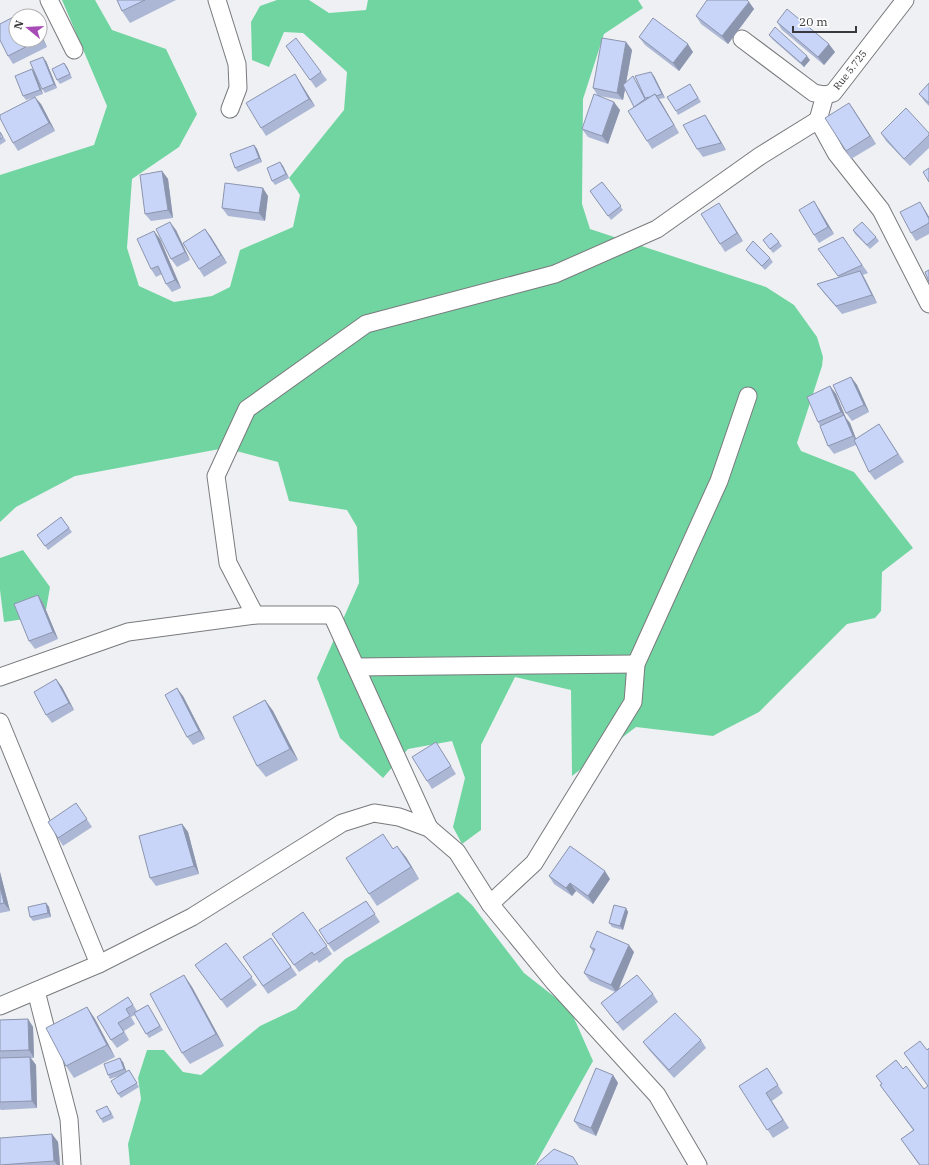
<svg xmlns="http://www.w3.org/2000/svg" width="929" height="1165" font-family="'IBM Plex Serif',serif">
<rect width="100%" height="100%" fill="#eff0f3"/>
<g fill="#71d5a1">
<polygon points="62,0 95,0 112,30 166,49 197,114 179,147 132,179 127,248 139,286 174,302 212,296 230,287 240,250 293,227 300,195 289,178 344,110 347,72 303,33 284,32 269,67 252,60 251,22 260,6 277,0 309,0 329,13 366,10 368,0 638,0 643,8 604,34 583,99 582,204 590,229 766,287 794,305 817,337 823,357 822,366 797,443 801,451 854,472 913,548 882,572 881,611 875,618 847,624 759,712 722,731 713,736 636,727 572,776 571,690 515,677 481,745 481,830 462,844 453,827 465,778 452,741 408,749 383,778 340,738 317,678 359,583 357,527 347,510 289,501 278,462 225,448 75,476 16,507 0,522 0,175 94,145 107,106"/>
<polygon points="23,550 50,587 45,616 4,622 0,590 0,558"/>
<polygon points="458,892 472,905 524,973 570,1009 593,1061 535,1165 130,1165 128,1144 141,1099 138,1078 147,1050 164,1050 183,1072 201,1075 260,1026 296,1009 345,959"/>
</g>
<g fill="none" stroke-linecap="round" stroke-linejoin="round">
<defs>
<g id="minor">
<polyline points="49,0 74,50"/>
<polyline points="217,0 237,64 238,88 230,109"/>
<polyline points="742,39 814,93 825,95 833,93 905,0"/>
<polyline points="825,95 818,120 836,153 881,210 929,304"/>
<polyline points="255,615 228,563 216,476 247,409 366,324 555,274 657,229 760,156 818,120"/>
<polyline points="356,667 636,664"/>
<polyline points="0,677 128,632 255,615 332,615 429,828"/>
<polyline points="0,722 99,964"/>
<polyline points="490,904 534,863 633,702 636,664 719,481 748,396"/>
<polyline points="36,991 69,1119 72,1165"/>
<polyline points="0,1006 99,964 192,917 342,823 374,813 399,817 429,828 457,852 490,904 554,982 657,1095 698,1165"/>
</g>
</defs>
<use href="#minor" stroke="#797a7d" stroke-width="19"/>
<use href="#minor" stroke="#fff" stroke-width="17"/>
</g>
<g fill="#acb7d5">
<polygon points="117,0 176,0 130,23 122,11"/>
<polygon points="749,2 754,9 728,44 701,24 696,16"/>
<polygon points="21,13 23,16 16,16 16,40 40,40 40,32 47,47 13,64 8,56 0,40 0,24"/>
<polygon points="777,22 835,52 824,65 782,30"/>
<polygon points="769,35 810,60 804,67 772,39"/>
<polygon points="639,37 693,52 679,71 645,45"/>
<polygon points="626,42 632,50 626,82 636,81 646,100 645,98 654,76 665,98 659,99 679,133 652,149 647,141 634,107 625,89 623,100 599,96 620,110 608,144 588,137 582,129 598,96 593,88"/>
<polygon points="286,46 321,72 327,80 316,88"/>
<polygon points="46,61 57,88 45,93 42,89"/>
<polygon points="64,63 67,67 72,78 60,84 57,80"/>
<polygon points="32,69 35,73 43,94 26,100 23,96"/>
<polygon points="300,82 315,106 266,136 261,128"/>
<polygon points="929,83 929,106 925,102 919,94"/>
<polygon points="690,84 701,102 678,115 676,111"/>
<polygon points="849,103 876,144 851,159 846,151"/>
<polygon points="41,104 55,131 18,151 13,143"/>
<polygon points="705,115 710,123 726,150 703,157 697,149"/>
<polygon points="0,132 6,141 0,145"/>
<polygon points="881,133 929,133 929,148 910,166 886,141"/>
<polygon points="254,145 257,149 262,162 238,172 235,168"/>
<polygon points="280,162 283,166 289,178 275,185 272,181"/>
<polygon points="162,171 168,179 173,218 151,221 145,214"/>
<polygon points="602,182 623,210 611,220 590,191"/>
<polygon points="268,196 265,221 228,216 222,208"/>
<polygon points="819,209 834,234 819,243 814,235"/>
<polygon points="925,210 929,217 929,234 916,241 911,233"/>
<polygon points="724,211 743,241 725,252 720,244"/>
<polygon points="205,229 211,237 227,263 204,277 199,269"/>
<polygon points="176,230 190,260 177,267 171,259"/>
<polygon points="853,230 876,237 879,241 870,249 855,234"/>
<polygon points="154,231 160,239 181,288 172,292 166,284 162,274 156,277 151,269"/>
<polygon points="843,237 868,273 863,275 877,303 842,314 823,292 817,284 839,277 818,249"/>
<polygon points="763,240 779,242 782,246 773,253"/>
<polygon points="746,250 770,258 773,262 765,270 749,254"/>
<polygon points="851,377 857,385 869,412 852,421 846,413"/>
<polygon points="830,386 836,394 846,418 850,423 856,439 879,424 904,462 875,480 869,472 856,445 834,454 828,446 820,426 818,422"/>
<polygon points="61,517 72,532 48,550 37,535"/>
<polygon points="38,595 43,603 58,639 35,649 29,641"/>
<polygon points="56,679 62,687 74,710 52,723 46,715"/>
<polygon points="183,696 205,739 193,745 187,737"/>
<polygon points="265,700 273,711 298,760 266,777 257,766"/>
<polygon points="441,750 456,774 432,789 427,781"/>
<polygon points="76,803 92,827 63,846 58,838"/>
<polygon points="182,824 188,832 199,874 156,886 150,878"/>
<polygon points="406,857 419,879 377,906 369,894"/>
<polygon points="0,872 10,911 0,913"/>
<polygon points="549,876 610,879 593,904 576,891 572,896 554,884"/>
<polygon points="366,901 380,922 334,952 328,944"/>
<polygon points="46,903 49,907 51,917 33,921 30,917"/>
<polygon points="626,908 628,912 623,930 612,927 609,923"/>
<polygon points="303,912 332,954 319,963 317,960 299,972 272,934"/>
<polygon points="271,938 297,975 268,994 243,957"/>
<polygon points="226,943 257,985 227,1008 195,965"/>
<polygon points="590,947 634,952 618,990 653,994 658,1002 623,1031 601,1003 615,992 590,981 584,973 593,952"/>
<polygon points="184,975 192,987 224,1046 190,1064 182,1053"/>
<polygon points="128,997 137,1011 148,1005 163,1030 149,1038 135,1015 131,1017 135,1024 124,1031 129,1040 117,1048 111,1040"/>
<polygon points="87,1007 95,1019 115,1057 74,1078 66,1066"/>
<polygon points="28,1019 33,1027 34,1058 31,1058 36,1065 37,1108 1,1110 0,1109 0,1020"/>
<polygon points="701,1040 706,1048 674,1078 649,1050 643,1042"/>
<polygon points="929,1048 929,1165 919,1165 901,1139 913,1130 880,1085 882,1084 876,1076 903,1069 924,1089 928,1086 904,1053 927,1050"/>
<polygon points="123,1062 126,1072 129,1070 139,1087 121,1098 118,1094 119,1076 110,1079 108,1075"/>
<polygon points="767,1068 783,1093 772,1101 789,1128 773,1138 739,1086"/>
<polygon points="613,1075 618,1083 596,1136 580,1129 574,1121"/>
<polygon points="110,1110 114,1118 103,1123 101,1119"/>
<polygon points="52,1134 58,1142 60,1165 0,1165"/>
</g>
<g fill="#8c95ae">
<polygon points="749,2 754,9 728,44 722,36"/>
<polygon points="40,32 47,47 40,35"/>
<polygon points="626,42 632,50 623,100 617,93"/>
<polygon points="688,44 693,52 679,71 673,63"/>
<polygon points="829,44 835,52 824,65 818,57"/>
<polygon points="807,56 810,60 804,67 801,63"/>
<polygon points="43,57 46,61 57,88 54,84"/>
<polygon points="64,63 67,67 72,78 70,74"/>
<polygon points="32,69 35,73 43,94 40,90"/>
<polygon points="651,72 654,76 665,98 662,94"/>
<polygon points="295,74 315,106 309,99"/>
<polygon points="655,94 661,102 679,133 674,125"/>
<polygon points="35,97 41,104 55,131 49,123"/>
<polygon points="614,102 620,110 608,144 602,136"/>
<polygon points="849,103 854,110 876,144 870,136"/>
<polygon points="705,115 710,123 726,150 721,143"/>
<polygon points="254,145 257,149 262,162 259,158"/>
<polygon points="280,162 283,166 289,178 286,174"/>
<polygon points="162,171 168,179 173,218 168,210"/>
<polygon points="263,188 268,196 265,221 259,213"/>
<polygon points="814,201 819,209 834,234 828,227"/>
<polygon points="920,202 925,210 929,217 929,219"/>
<polygon points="719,203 724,211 743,241 737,233"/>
<polygon points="170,222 176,230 190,260 185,252"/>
<polygon points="205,229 211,237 227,263 221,255"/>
<polygon points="154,231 160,239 181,288 175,280"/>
<polygon points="860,271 865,279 877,303 872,295"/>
<polygon points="851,377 857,385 869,412 864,405"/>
<polygon points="830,386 836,394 846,418 850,423 858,444 853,436 845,417 841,412"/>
<polygon points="38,595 43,603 58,639 53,632"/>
<polygon points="56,679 62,687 74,710 69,703"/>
<polygon points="177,688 183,696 205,739 199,731"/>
<polygon points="265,700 273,711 298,760 290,749"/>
<polygon points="182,824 188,832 199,874 194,866"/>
<polygon points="397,846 406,857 419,879"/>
<polygon points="605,871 610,879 593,904 588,896"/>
<polygon points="0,872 10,911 4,903 0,886"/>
<polygon points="570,883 576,891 572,896 566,888"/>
<polygon points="46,903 49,907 51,917 48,913"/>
<polygon points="626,908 628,912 623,930 620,926"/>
<polygon points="629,945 634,952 617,993 611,985"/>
<polygon points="184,975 192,987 224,1046 216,1034"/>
<polygon points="87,1007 95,1019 115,1057 107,1045"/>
<polygon points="28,1019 33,1027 34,1058 29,1050"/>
<polygon points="30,1057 36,1065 37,1108 32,1101"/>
<polygon points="120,1058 123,1062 127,1073 124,1069"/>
<polygon points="613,1075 618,1083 596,1136 591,1128"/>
<polygon points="52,1134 58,1142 60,1165 57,1165 54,1161"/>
</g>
<g fill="#c8d5f8" stroke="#8c95ae">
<polygon points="117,0 145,0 122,11"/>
<polygon points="707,0 747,0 749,2 722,36 696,16"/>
<polygon points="787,9 829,44 818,57 777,22"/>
<polygon points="21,13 22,16 16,16 16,40 39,40 8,56 0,40 0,24"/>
<polygon points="653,18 688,44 673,63 639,37"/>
<polygon points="775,27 807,56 801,63 769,35"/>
<polygon points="296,38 321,72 310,80 286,46"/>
<polygon points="602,38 626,42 617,93 593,88"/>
<polygon points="43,57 54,84 42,89 30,62"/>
<polygon points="64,63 70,74 57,80 52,69"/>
<polygon points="32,69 40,90 23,96 15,76"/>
<polygon points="651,72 662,94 656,96 655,94 650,97 645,98 635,76"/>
<polygon points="295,74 309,99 261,128 246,103"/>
<polygon points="633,76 645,99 634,107 623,85"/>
<polygon points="929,83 929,103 919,94"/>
<polygon points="690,84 698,98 676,111 667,97"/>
<polygon points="594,94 614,102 602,136 582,129"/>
<polygon points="655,94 674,125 647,141 628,111"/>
<polygon points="35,97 49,123 13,143 0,118 0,115"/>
<polygon points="849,103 870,136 846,151 825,118"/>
<polygon points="906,108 929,133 929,135 904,159 881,133"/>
<polygon points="705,115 721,143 697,149 683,125"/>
<polygon points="0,132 3,137 0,139"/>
<polygon points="254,145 259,158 235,168 230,154"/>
<polygon points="280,162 286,174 272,181 267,168"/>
<polygon points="929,168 929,182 923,172"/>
<polygon points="162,171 168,210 145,214 140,175"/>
<polygon points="602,182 621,206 608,216 590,191"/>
<polygon points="225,183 263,188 259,213 222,208"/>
<polygon points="814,201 828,227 814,235 799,210"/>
<polygon points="920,202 929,219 929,223 911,233 900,212"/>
<polygon points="719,203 737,233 720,244 701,214"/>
<polygon points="170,222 185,252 171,259 156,229"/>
<polygon points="862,222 876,237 867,245 853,230"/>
<polygon points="205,229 221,255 199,269 183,243"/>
<polygon points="154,231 175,280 166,284 158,266 151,269 137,239"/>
<polygon points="771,233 779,242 770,249 763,240"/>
<polygon points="843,237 862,265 838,276 818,249"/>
<polygon points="753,241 770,258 762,266 746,250"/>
<polygon points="929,270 929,282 925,272"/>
<polygon points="860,271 872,295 836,306 817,284"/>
<polygon points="851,377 864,405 846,413 833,385"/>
<polygon points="830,386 841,412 818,422 807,397"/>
<polygon points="844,415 853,436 828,446 820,426"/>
<polygon points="879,424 898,454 869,472 854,440"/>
<polygon points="61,517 69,528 45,546 37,535"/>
<polygon points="38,595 53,632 29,641 14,604"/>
<polygon points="56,679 69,703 46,715 34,692"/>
<polygon points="177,688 199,731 187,737 165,695"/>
<polygon points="265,700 290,749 257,766 233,717"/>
<polygon points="436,742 451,766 427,781 412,757"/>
<polygon points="76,803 87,819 58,838 48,822"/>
<polygon points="182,824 194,866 150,878 139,836"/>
<polygon points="383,834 393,849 397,846 411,867 369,894 346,858"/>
<polygon points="570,846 605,871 588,896 570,883 566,888 549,876"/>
<polygon points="0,886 4,903 0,904"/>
<polygon points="366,901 375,914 328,944 319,930"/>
<polygon points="46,903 48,913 30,917 28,907"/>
<polygon points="614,905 626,908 620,926 609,923"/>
<polygon points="303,912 327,946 314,955 312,952 294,965 272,934"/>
<polygon points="597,931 629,945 611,985 584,973 595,949 590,947"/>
<polygon points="271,938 291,967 263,986 243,957"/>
<polygon points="226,943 252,977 221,1000 195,965"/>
<polygon points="184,975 216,1034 182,1053 150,994"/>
<polygon points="637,975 653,994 617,1023 601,1003"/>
<polygon points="128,997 133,1005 126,1009 130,1016 118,1023 124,1032 111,1040 97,1017"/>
<polygon points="148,1005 160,1026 146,1034 134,1013"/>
<polygon points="87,1007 107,1045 66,1066 46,1028"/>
<polygon points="675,1013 701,1040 669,1070 643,1042"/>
<polygon points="28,1019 29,1050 0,1051 0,1020"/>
<polygon points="920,1041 927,1050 929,1048 929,1165 920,1165 901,1139 914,1130 880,1085 882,1084 876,1076 896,1060 903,1069 906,1066 924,1089 928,1086 904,1053"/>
<polygon points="30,1057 32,1101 0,1102 0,1058"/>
<polygon points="120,1058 124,1069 108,1075 104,1064"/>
<polygon points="596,1068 613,1075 591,1128 574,1121"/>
<polygon points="767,1068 778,1085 766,1093 783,1120 767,1130 739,1086"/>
<polygon points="129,1070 137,1083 118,1094 111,1081"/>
<polygon points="107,1106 111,1114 101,1119 96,1111"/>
<polygon points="52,1134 54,1161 0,1165 0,1138"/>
<polygon points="554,1149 573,1157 578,1165 537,1165 537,1164"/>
</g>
<g text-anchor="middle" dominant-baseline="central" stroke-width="3" stroke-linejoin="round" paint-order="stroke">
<g font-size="10" fill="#39393b" stroke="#fff">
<text transform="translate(850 70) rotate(-52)">Rue 5.725</text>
</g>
</g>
<g transform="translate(28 28) rotate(288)"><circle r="19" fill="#ffffff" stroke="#b0b0b1"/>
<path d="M0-3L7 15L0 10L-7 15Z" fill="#a74bb6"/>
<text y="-6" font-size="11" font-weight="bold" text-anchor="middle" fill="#39393b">N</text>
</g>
<path d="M793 26v6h63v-6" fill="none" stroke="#39393b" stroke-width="2"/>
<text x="799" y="26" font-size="12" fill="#39393b" stroke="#ffffff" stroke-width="3" paint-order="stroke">20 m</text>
</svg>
